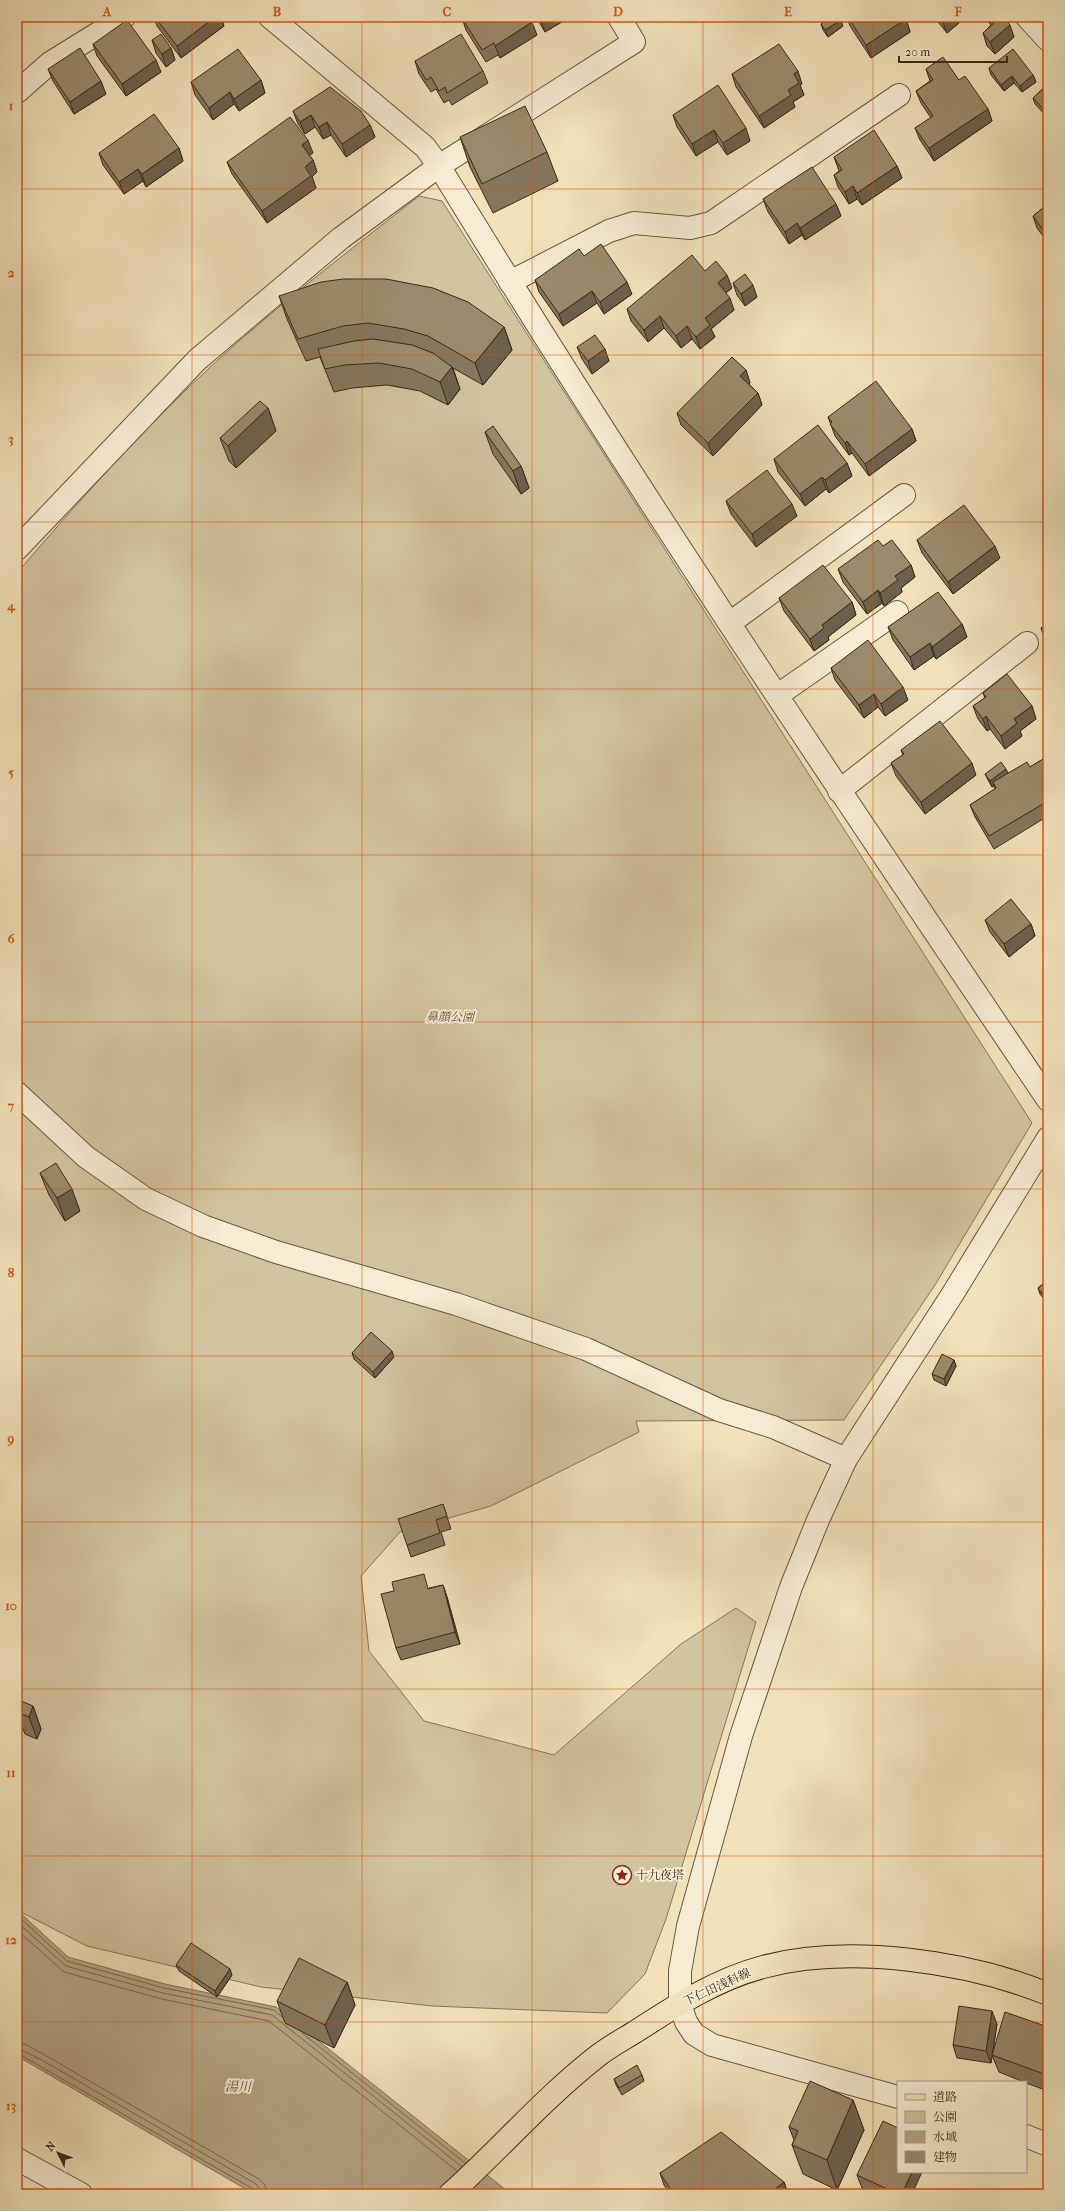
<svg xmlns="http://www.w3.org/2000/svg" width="1065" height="2211" font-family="'IM FELL French Canon','Noto Serif JP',serif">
<rect width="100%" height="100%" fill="#f1e2bb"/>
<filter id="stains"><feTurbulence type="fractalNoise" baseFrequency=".005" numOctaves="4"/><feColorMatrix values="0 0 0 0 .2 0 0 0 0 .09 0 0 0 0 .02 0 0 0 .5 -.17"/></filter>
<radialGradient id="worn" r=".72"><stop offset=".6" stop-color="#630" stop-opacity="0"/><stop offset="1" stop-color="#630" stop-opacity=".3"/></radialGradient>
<path fill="#d2c39f" stroke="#87765a" d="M 419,196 L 442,201 L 1032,1123 L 935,1285 L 844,1420 L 636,1421 L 639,1432 L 491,1506 L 400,1532 L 361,1576 L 369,1651 L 424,1721 L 554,1755 L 681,1644 L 736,1608 L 756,1622 L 666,1919 L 645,1974 L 607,2013 L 432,2006 L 261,1987 L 87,1946 L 17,1910 L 17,573 C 71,510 127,447 187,389 C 259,319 340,258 419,196 Z"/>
<polygon fill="#b3a383" stroke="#837357" points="17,1910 68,1957 165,1984 276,2007 511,2194 254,2194 17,2056"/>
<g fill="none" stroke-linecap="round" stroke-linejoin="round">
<g stroke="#78664c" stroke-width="1">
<polyline points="17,1915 67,1961 164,1988 274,2010 282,2017"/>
<polyline points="17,1922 66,1966 163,1993 272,2015 462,2167"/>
<polyline points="17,1930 64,1972 162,1999 269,2021 457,2171"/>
<polyline points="302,2033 465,2163"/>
<polyline points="17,2042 25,2044 43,2054 259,2179 265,2185 267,2194"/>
<polyline points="17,2048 40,2059 256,2184 259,2188 261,2194"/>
<polyline points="17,2053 253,2189 255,2194"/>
</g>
<defs>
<g id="street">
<path d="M 270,17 L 425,147 L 439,166 C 632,483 840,792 1048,1100"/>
<polyline points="1027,17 1048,40"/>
<polyline points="17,92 50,63 124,17"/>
<polyline points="510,282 609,231 634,223 690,228 711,223 899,95"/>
<polyline points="17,549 197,360 341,238 439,166 634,42 619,17"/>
<polyline points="730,623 904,495"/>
<polyline points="778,695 897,612"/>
<polyline points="839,791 1027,643"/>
<polyline points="17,1093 86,1157 146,1199 203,1226 276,1252 456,1304 586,1349 719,1410 773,1427 846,1459"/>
<polyline points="898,2097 712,2045 694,2034 686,2022 680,2004 680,1971 688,1926 741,1736 791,1587 818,1520 846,1459 952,1295 1048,1138"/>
<polyline points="1026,2136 1048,2145"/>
<polyline points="17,2159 81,2194"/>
</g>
<path id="primary" d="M 450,2194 C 499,2150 543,2099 595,2058 C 607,2048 622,2040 635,2032 C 675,2006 717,1979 763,1967 C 848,1944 967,1961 1048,1994"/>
</defs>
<use href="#street" stroke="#69583f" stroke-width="24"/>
<use href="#primary" stroke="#3c2a16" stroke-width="24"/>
<use href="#street" stroke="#f6ecd3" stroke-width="22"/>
<use href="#primary" stroke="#f1e2bb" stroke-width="22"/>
</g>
<g fill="#84775d" stroke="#3c2a16">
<polygon points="154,17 221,17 224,26 181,58 157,26"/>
<polygon points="536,17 570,17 545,32"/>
<polygon points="847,17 904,17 906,19 910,32 871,58 850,26"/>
<polygon points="934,17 966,17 947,33"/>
<polygon points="986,17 1003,17 1014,37 995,54 987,46 983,33 991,25 988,21"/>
<polygon points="462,18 537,35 500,58 498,55 486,62 466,30"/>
<polygon points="821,24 843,26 828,37 823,30"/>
<polygon points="152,40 171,48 175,60 166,67 156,53"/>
<polygon points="93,44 161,72 126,96 97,56"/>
<polygon points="415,61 483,71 488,83 452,105 449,100 444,103 436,89 431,92 419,74"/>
<polygon points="989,68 1033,75 1036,82 1022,92 1014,83 1004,91 991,75"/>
<polygon points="48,69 106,94 74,114 53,81"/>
<polygon points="926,69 959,80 988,109 992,121 934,161 920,140 915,128 931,118 921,103 916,91 930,81"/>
<polygon points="732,74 802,84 800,85 804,95 793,102 795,107 764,128 736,87"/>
<polygon points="261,80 265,93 239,111 234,104 213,120 195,95 191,82"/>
<polygon points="1048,84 1048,118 1035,104 1033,98"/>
<polygon points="293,111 370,125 375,137 346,157 331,135 323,139 315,127 305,134 298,124"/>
<polygon points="673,115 750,141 727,155 718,142 696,156 677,127"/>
<polygon points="460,137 547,152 558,181 493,213 470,167"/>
<polygon points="179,148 183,161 146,187 143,181 124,194 103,165 99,153"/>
<polygon points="313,153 309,155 313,160 317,172 312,177 316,188 267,223 232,174 227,162"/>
<polygon points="834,157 897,166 902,178 862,205 857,199 849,204 838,187 834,175 839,171"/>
<polygon points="763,199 836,204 841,216 805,240 802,235 789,244 768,212"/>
<polygon points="1048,204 1048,243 1037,228 1033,216"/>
<polygon points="584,256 632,294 604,314 597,303 563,326 539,292 535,280"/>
<polygon points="705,271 732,288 726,293 734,310 711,329 715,337 700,349 692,339 681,348 664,328 648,342 631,321 627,309"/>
<polygon points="733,283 757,297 745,306 737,295"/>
<polygon points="279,296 504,327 512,350 483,385 453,368 460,389 448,405 420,391 387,385 352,388 334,392 320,357 306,361 287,319"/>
<polygon points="577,347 609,361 592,374 582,359"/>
<polygon points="746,370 750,383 749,384 758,393 762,405 713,456 681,425 677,413"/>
<polygon points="268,408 276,431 236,468 229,461 220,438"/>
<polygon points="828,417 912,429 916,441 869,476 852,453 849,455 835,436"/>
<polygon points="485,432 521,466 529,488 521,494 493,454"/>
<polygon points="774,459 847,463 852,476 829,493 826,489 805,506 778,472"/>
<polygon points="726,501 797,516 756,547 731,514"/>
<polygon points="917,540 1000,558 953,594 922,553"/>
<polygon points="883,546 911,565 915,577 901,588 902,592 884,606 882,603 867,614 843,582 838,569"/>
<polygon points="779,598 852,602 856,615 828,637 829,640 814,651 784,611"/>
<polygon points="1048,622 1048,641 1043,634 1041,628"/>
<polygon points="962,624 967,637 936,659 934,656 914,670 893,640 888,627"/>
<polygon points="831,668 908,700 885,716 878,707 864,718 835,680"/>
<polygon points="983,693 1032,706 1036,719 1020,731 1022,736 1005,749 990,729 987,731 978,719 973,706 985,698"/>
<polygon points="901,750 976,775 925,814 896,776 891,763 903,755"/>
<polygon points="1048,756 1048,816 994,849 975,817 970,805 995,789 994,786 992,787 988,780 985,774 1008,773 1030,767"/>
<polygon points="985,920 1031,924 1035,936 1009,957 990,932"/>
<polygon points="40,1173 80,1211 65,1221 49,1195"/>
<polygon points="1048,1280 1048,1304 1040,1294 1038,1288"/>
<polygon points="352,1353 394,1357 375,1378 354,1359"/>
<polygon points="954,1360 956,1366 946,1386 934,1380 932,1374"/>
<polygon points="443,1504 451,1529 441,1532 445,1545 411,1557 407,1545"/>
<polygon points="443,1585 447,1597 460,1644 401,1660 396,1648 429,1588"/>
<polygon points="33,1706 41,1729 37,1739 25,1734 17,1713 17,1711"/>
<polygon points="176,1965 232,1975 217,1997 179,1971"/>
<polygon points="347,1982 355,2005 334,2048 285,2023 277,2001"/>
<polygon points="997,2024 991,2063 957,2058 953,2045"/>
<polygon points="1048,2027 1048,2091 1026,2083 1026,2082 1024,2082 999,2072 992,2055"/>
<polygon points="642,2075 644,2081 622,2095 616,2085 614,2079"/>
<polygon points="853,2100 864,2130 837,2190 803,2174 792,2145 794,2140 789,2127"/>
<polygon points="660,2173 784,2182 788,2194 670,2194 664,2185"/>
<polygon points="857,2175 912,2194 875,2194 862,2188"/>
</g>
<g fill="#6c614c" stroke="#3c2a16">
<polygon points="215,17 221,17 224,26 181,58 177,46"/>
<polygon points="546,17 570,17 545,32 541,20"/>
<polygon points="947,17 966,17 947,33 942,21"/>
<polygon points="906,19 910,32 871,58 866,45"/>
<polygon points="841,20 843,26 828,37 825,30"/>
<polygon points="532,22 537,35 500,58 495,46"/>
<polygon points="1010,25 1014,37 995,54 990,42"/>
<polygon points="171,48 175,60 166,67 162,54"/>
<polygon points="156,60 161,72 126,96 122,84"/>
<polygon points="798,71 802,84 800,85 804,95 793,102 795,107 764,128 759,116 788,90 794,74"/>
<polygon points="1033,75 1036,82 1022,92 1020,86"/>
<polygon points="1012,76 1014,83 1004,91 1001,85"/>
<polygon points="261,80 265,93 239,111 234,99"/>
<polygon points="101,81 106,94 74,114 70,102"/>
<polygon points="230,92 234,104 213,120 209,108"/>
<polygon points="988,109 992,121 934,161 929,148"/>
<polygon points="311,115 315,127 305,134 300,122"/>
<polygon points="327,122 331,135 323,139 319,127"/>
<polygon points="370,125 375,137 346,157 342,144"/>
<polygon points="746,128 750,141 727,155 723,143"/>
<polygon points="714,130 718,142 696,156 692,144"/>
<polygon points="308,140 313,153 306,158 302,145"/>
<polygon points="179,148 183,161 146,187 142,174"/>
<polygon points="313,160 317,172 312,177 316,188 267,223 262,211 305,167"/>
<polygon points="897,166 902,178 862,205 857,193"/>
<polygon points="138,169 143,181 124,194 119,182"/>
<polygon points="853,186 857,199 849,204 845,192"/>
<polygon points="836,204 841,216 805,240 800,228"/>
<polygon points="797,223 802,235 789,244 785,232"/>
<polygon points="727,275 732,288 722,295 718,283"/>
<polygon points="627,282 632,294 604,314 600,302"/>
<polygon points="753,285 757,297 745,306 741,294"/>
<polygon points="592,291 597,303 563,326 559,314"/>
<polygon points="730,298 734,310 711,329 715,337 700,349 696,337 705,318"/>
<polygon points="660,316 664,328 648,342 644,330"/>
<polygon points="687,326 692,339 681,348 676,336"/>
<polygon points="504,327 512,350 483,385 475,363"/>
<polygon points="605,349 609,361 592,374 588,361"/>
<polygon points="452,367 460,389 448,405 440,382"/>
<polygon points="746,370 750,383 744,388 740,376"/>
<polygon points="758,393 762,405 713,456 708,443"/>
<polygon points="268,408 276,431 236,468 228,446"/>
<polygon points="912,429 916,441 869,476 865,464"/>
<polygon points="847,441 852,453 849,455 845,443"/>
<polygon points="847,463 852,476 829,493 825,480"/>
<polygon points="521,466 529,488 521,494 513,471"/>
<polygon points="822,477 826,489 805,506 800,494"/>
<polygon points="792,504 797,516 756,547 752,534"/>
<polygon points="995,546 1000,558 953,594 948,582"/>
<polygon points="911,565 915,577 901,588 902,592 884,606 880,593 895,576"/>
<polygon points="878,590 882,603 867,614 863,602"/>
<polygon points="852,602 856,615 828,637 829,640 814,651 810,639 822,625"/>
<polygon points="962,624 967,637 936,659 932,647"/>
<polygon points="930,643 934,656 914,670 910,657"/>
<polygon points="903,687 908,700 885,716 881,704"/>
<polygon points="874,694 878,707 864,718 859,705"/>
<polygon points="1032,706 1036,719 1020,731 1022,736 1005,749 1001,736 1014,719"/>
<polygon points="986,716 990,729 987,731 983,719"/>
<polygon points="972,763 976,775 925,814 921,802"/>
<polygon points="1006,769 1009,775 993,782 994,786 992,787 990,781"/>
<polygon points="1031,924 1035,936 1009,957 1004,944"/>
<polygon points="72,1189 80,1211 65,1221 57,1198"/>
<polygon points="392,1351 394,1357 375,1378 373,1372"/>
<polygon points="954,1360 956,1366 946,1386 944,1379"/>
<polygon points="443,1585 447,1597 460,1644 455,1632"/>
<polygon points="33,1706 41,1729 37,1739 29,1717"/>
<polygon points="230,1969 232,1975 217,1997 215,1991"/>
<polygon points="347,1982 355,2005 334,2048 325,2025"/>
<polygon points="992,2011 997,2024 991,2063 986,2051"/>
<polygon points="1047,2068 1048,2071 1048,2087 1044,2074"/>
<polygon points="853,2100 864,2130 837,2190 827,2160"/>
<polygon points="912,2172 922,2172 912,2194 902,2194"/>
<polygon points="784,2182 788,2194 769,2194"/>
<polygon points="751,2189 753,2194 744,2194"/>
</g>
<g fill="#9a8a6c" stroke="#3c2a16">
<polygon points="155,17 215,17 177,46"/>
<polygon points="463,17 529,17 532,22 495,46 494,43 482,50 462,18"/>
<polygon points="539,17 546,17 541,20"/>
<polygon points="832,17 839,17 841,20 825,30 821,24"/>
<polygon points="848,17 904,17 906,19 866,45"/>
<polygon points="939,17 947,17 942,21"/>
<polygon points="990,17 1003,17 1010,25 990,42 983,33 995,22"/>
<polygon points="127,20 156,60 122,84 93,44"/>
<polygon points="161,34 171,48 162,54 152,40"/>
<polygon points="461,34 483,71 447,93 445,87 439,91 431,77 426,80 415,61"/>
<polygon points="779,44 798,71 794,74 799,83 788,90 791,95 759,116 732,74"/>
<polygon points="80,48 101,81 70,102 48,69"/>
<polygon points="238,49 261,80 234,99 230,92 209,108 191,82"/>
<polygon points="1013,49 1033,75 1020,86 1012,76 1001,85 989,68"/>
<polygon points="943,57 959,80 965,76 988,109 929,148 915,128 933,116 916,91 933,80 926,69"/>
<polygon points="1048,84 1048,114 1033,98"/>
<polygon points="718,85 746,128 723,143 714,130 692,144 673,115"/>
<polygon points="330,87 361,111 370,125 342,144 327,122 319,127 311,115 300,122 293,111"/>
<polygon points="525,106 547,152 482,184 460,137"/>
<polygon points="154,114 179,148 142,174 138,169 119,182 99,153"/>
<polygon points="290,117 308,140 302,145 313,160 305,167 311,176 262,211 227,162"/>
<polygon points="874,130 897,166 857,193 853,186 845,192 834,175 842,170 834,157"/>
<polygon points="812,167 836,204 800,228 797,223 785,232 763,199"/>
<polygon points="1048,204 1048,237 1033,216"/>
<polygon points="601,244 627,282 600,302 592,291 559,314 535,280 579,249 584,256"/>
<polygon points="692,255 705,271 716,261 727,275 718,283 730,298 705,318 710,325 696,337 687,326 676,336 660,316 644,330 627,309"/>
<polygon points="745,274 753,285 741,294 733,283"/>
<polygon points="343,279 386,279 433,288 468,302 504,327 475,363 428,336 404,329 368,323 343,326 298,339 279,296 321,282"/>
<polygon points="595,335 605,349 588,361 577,347"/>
<polygon points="373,339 412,345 433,353 452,367 440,382 412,369 379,363 344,365 325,369 318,349 354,341"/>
<polygon points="732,357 746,370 740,376 758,393 708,443 677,413"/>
<polygon points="876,381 912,429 865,464 847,441 845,443 830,424 832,422 828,417"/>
<polygon points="260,401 268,408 228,446 220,438"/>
<polygon points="818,425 847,463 825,480 822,477 800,494 774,459"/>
<polygon points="493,426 521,466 513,471 485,432"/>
<polygon points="767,470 792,504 752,534 726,501"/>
<polygon points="964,505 995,546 948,582 917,540"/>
<polygon points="878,540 883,546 892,540 911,565 895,576 898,580 880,593 878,590 863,602 838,569"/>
<polygon points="823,565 852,602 822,625 824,628 810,639 779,598"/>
<polygon points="938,592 962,624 932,647 930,643 910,657 888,627"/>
<polygon points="1048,622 1048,637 1041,628"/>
<polygon points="868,640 903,687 881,704 874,694 859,705 831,668"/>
<polygon points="1007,674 1032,706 1014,719 1017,723 1001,736 986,716 983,719 973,706 986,697 983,693"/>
<polygon points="940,721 972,763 921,802 891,763 904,754 901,750"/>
<polygon points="1048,756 1048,801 989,836 970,805 996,788 993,782 1027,762 1030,767"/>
<polygon points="1001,762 1006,769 990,781 985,774"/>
<polygon points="1011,899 1031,924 1004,944 985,920"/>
<polygon points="56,1163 72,1189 57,1198 40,1173"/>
<polygon points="1048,1280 1048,1301 1038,1288"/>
<polygon points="371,1332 392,1351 373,1372 352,1353"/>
<polygon points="942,1354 954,1360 944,1379 932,1374"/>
<polygon points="443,1504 447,1516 436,1520 440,1533 407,1545 398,1519"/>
<polygon points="424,1574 428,1589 443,1585 455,1632 396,1648 381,1594 394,1591 392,1582"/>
<polygon points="21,1701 33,1706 29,1717 17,1712"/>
<polygon points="191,1943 230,1969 215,1991 176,1965"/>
<polygon points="299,1958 347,1982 325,2025 277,2001"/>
<polygon points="959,2006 992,2011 986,2051 953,2045"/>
<polygon points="1005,2012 1048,2027 1048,2069 1047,2068 1044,2074 992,2055"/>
<polygon points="637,2065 642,2075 619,2088 614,2079"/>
<polygon points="810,2081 853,2100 827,2160 792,2145 798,2131 789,2127"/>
<polygon points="883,2121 898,2128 898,2172 912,2172 902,2194 898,2194 857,2175"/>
<polygon points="721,2132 784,2182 769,2194 758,2194 751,2189 744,2194 720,2194 719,2193 717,2194 674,2194 660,2173"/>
<polygon points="627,2192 630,2194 624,2194"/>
</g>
<path fill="none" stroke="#d7540d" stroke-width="1" stroke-opacity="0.55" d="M 192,17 L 192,2194M 362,17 L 362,2194M 532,17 L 532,2194M 703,17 L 703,2194M 873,17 L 873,2194M 17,189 L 1048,189M 17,355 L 1048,355M 17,522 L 1048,522M 17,689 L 1048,689M 17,855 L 1048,855M 17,1022 L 1048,1022M 17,1189 L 1048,1189M 17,1356 L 1048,1356M 17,1522 L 1048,1522M 17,1689 L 1048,1689M 17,1856 L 1048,1856M 17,2022 L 1048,2022"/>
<defs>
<symbol id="sight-ring" viewBox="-11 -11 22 22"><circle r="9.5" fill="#f6ecd3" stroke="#8f2418" stroke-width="1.5"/><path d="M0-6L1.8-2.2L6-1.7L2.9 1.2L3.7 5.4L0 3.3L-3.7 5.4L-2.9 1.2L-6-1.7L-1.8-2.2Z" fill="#8f2418"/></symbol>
</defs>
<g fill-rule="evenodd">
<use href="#sight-ring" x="611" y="1864" width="22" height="22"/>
</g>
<g text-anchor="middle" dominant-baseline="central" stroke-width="4" stroke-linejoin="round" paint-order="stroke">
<g font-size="12" font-style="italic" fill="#625038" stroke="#f6ecd3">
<text x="450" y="1017">鼻顔公園</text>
</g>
<g font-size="12" fill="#3c2a16" stroke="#f6ecd3" text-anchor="start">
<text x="636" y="1875">十九夜塔</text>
</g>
<g font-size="12" fill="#3c2a16" stroke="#f6ecd3">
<text transform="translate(717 1987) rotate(-25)">下仁田浅科線</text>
</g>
<g font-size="13" font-style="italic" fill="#604e37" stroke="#f6ecd3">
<text x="238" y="2086">湯川</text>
</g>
</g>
<rect width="1065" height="2211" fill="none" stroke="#f1e2bb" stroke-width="44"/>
<rect x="897" y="2081" width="130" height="92" fill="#f6ecd3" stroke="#ac9e87"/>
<rect x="905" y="2094" width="20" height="6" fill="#f1e2bb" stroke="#ac9e87"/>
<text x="933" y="2101" font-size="12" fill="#3c2a16">道路</text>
<rect x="905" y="2111" width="20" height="12" fill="#d2c39f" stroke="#ac9e87"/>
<text x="933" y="2121" font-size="12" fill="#3c2a16">公園</text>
<rect x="905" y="2131" width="20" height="12" fill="#b3a383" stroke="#ac9e87"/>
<text x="933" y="2141" font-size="12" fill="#3c2a16">水域</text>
<rect x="905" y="2151" width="20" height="12" fill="#9a8a6c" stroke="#ac9e87"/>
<text x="933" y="2161" font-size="12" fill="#3c2a16">建物</text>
<g transform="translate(58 2153) rotate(312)" stroke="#f6ecd3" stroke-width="3" paint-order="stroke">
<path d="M0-3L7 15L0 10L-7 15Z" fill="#3c2a16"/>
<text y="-6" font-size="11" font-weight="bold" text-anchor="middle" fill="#3c2a16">N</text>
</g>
<path d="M899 56v6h108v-6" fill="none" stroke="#3c2a16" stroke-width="2"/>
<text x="905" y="56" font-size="12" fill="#3c2a16" stroke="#f6ecd3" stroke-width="3" paint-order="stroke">20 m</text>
<rect x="22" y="22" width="1021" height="2167" fill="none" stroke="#d7540d" stroke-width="1.5"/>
<g font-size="13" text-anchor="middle" font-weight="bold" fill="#d7540d">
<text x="107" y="16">A</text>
<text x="277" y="16">B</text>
<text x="447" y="16">C</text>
<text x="618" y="16">D</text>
<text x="788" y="16">E</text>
<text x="958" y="16">F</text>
<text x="11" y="110">1</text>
<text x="11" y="277">2</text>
<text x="11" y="443">3</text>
<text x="11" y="610">4</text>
<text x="11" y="777">5</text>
<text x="11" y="943">6</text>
<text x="11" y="1110">7</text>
<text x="11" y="1277">8</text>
<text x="11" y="1443">9</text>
<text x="11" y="1610">10</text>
<text x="11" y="1777">11</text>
<text x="11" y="1944">12</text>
<text x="11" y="2110">13</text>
</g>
<rect width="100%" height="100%" filter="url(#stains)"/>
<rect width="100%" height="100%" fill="url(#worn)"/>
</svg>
